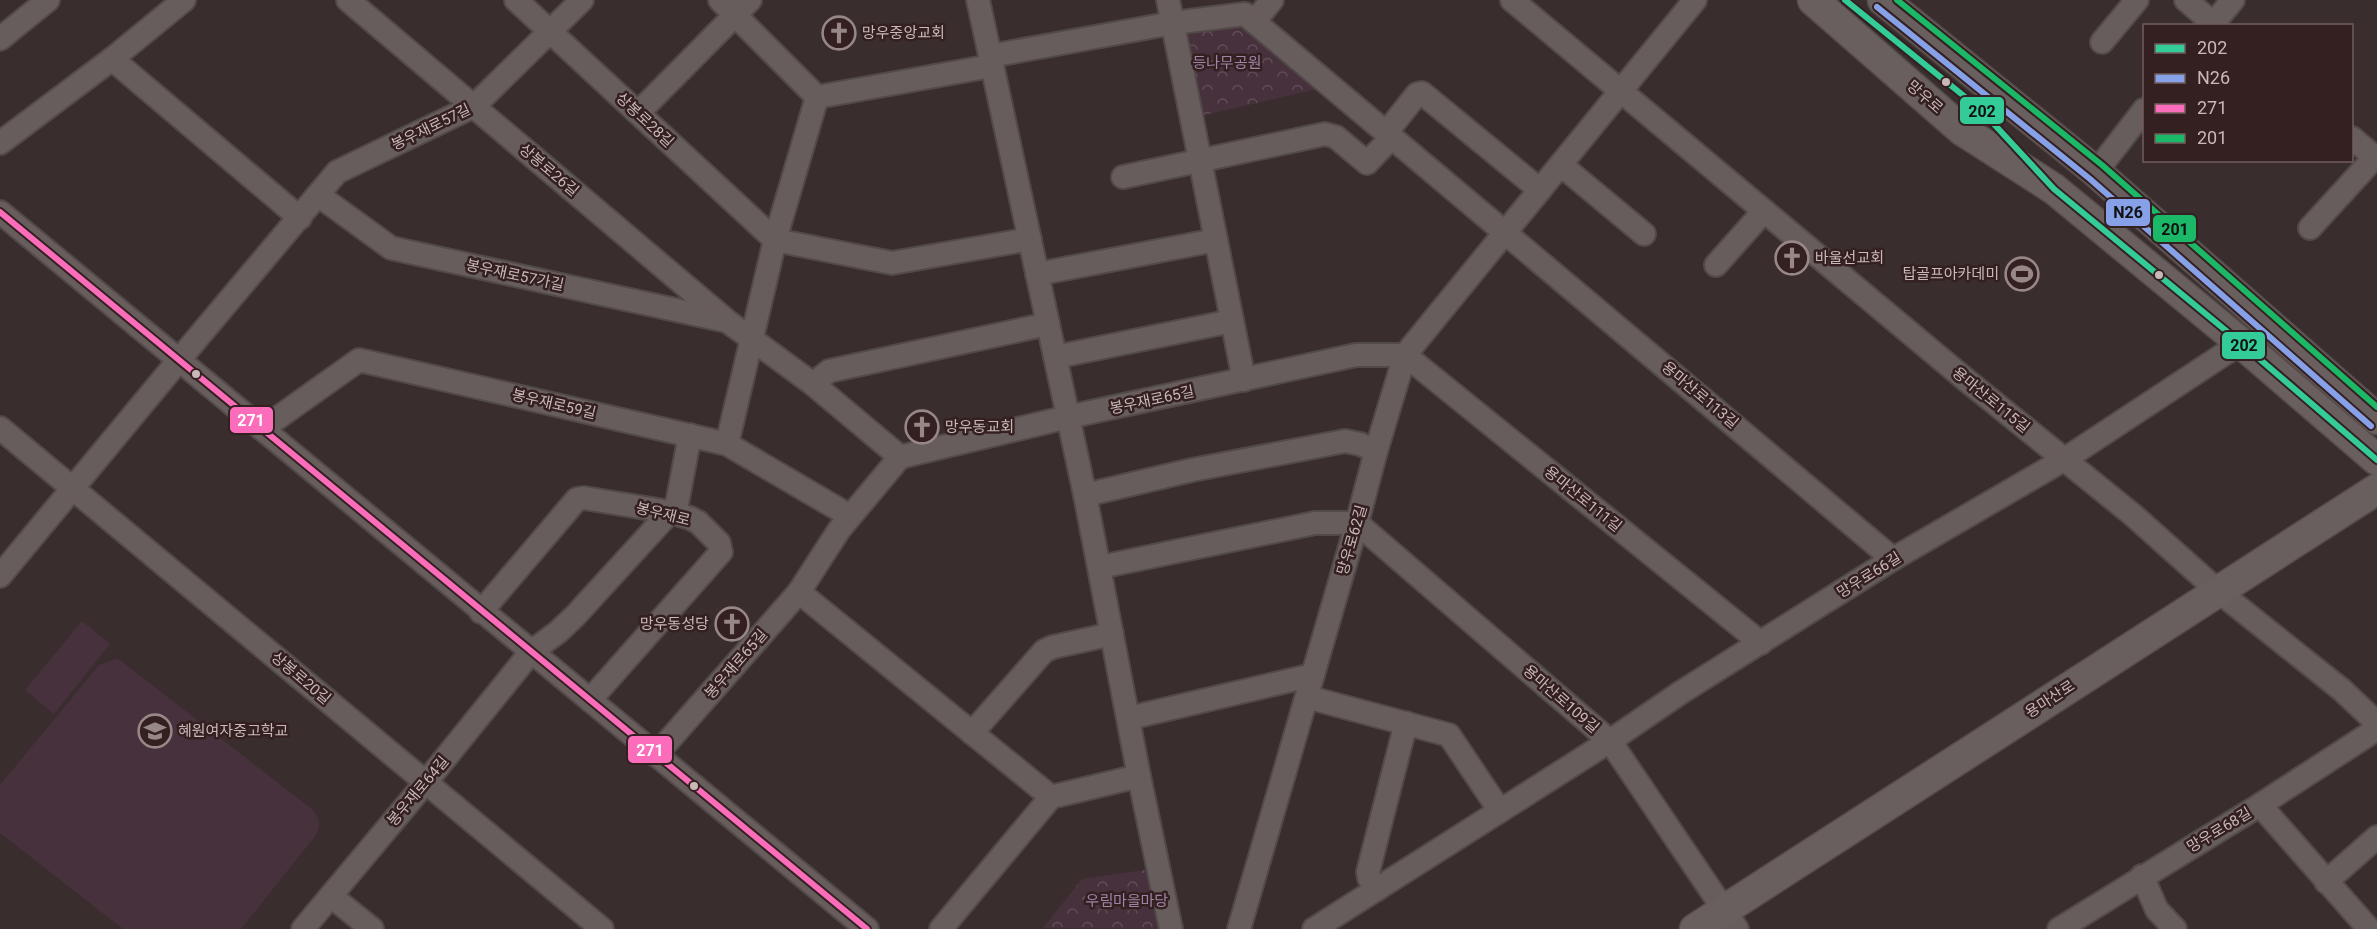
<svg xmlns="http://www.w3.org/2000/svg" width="2377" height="929" font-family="Roboto,'Noto Sans KR',sans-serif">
<defs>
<pattern id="forest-crowns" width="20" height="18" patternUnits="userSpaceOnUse" patternTransform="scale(1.5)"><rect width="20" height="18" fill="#47313d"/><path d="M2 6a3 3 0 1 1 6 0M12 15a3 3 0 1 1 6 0" fill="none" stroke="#604d57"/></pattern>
</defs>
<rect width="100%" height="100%" fill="#392d2d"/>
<g fill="#47313d">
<polygon points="82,621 110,644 54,714 25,690"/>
<path d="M 115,659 L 120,660 L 313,810 C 319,818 321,826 316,835 L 241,929 L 123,929 L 0,833 L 0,785 L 99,665 Z"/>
</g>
<g fill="url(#forest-crowns)">
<polygon points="1245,14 1330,86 1192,118 1173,23"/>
<polygon points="1151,869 1163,929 1043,928 1082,879"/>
</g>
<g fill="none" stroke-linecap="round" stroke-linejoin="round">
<defs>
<g id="minor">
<polyline points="348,0 727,321 813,384 900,457 839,530 799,592 656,755"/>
<polyline points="516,0 775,240 892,263 1030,239"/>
<polyline points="720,0 817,97 775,240 727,444"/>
<polyline points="978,0 1085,495 1139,776 1171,929"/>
<polyline points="1168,0 1244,380"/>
<polyline points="1512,0 1965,379 2133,515 2218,591 2342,690 2377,723"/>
<polyline points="2186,0 2216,26"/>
<polyline points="1254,22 1272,0"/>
<polyline points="2211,26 2233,0"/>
<polyline points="0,39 48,0"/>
<polyline points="2102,42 2137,0"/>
<polyline points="990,56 1173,23 1245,14 1893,559"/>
<polyline points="112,59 300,218"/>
<polyline points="817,97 991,66"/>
<polyline points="638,113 750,0"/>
<polyline points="1386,133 1417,94 1422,93 1540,190"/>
<polyline points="2352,138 2377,159"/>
<polyline points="0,143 112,59 184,0"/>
<polyline points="1561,165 1644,234"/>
<polyline points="2096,172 2144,110"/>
<polyline points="1123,177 1325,134 1336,137 1367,163 1392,137"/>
<polyline points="318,195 391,248 722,320"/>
<polyline points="0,212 867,929"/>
<polyline points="2310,228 2375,157"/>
<polyline points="1716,265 1764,211"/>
<polyline points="1037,274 1216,240"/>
<polyline points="1055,357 1232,321"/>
<polyline points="813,384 829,371 1048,324"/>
<polyline points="0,428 602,929"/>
<polyline points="262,429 359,360 727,444 850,516"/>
<polyline points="900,457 1068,417 1356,355 1405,355 1761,643"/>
<polyline points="1085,495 1192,470 1345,441 1360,444 1376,451"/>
<polyline points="675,514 690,435"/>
<polyline points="1100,567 1315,523 1357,523 1610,741 1737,929"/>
<polyline points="0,576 179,360 337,172 474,106 582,0"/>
<polyline points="799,592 1051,797"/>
<polyline points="481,612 577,499 584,498 670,512 690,518 698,522 719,543 721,552 590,700"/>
<polyline points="1307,697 1449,735 1500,811"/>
<polyline points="1129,718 1313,675"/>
<polyline points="972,733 1044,651 1053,647 1112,634"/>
<polyline points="2260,805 2369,929"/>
<polyline points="2142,876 2157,910 2175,929"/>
<polyline points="2326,882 2377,837"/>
<polyline points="1376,890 1369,878 1368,872 1406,723"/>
<polyline points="331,896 372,929"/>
<polyline points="303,929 426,782 531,652 558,632 575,616 670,512"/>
<polyline points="941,929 1051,797 1139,776"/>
<polyline points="1239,929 1357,523 1376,451 1405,355 1695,0"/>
<polyline points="1314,929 1610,741 1680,693 1893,559 2065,459 2241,343"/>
<polyline points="2059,929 2260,805 2377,729"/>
</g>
<g id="major">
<polyline points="1813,0 1962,130 2054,189 2241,343 2377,460"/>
<polyline points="1883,0 2096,172 2377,419"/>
<polyline points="1695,929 2377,489"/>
</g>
</defs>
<use href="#minor" stroke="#524949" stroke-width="26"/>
<use href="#major" stroke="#564b4b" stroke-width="33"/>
<use href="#minor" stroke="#685d5d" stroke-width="22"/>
<use href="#major" stroke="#695f5f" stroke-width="30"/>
<defs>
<polyline id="bus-1" points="1845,0 1980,109 2054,189 2241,343 2377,460"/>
<polyline id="bus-2" points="1877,7 2090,179 2371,426"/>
<polyline id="bus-3" points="0,212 867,929"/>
<polyline id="bus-4" points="1897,0 2102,165 2377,407"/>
</defs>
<use href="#bus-1" stroke="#342020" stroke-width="10"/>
<use href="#bus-2" stroke="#342020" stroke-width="10"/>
<use href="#bus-3" stroke="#342020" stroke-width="10"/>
<use href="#bus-4" stroke="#342020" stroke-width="10"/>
<use href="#bus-1" stroke="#3c9" stroke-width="6"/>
<use href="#bus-2" stroke="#87a1e9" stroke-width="6"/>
<use href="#bus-3" stroke="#fb6dba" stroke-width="6"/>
<use href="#bus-4" stroke="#1ab867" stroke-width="6"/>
</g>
<defs>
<symbol id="church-ring" viewBox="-11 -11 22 22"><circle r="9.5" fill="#342020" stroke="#978787" stroke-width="1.5"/><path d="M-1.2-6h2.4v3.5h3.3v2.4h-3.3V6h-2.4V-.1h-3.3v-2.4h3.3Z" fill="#978787"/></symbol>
<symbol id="stadium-ring" viewBox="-11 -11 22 22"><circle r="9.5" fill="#342020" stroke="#978787" stroke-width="1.5"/><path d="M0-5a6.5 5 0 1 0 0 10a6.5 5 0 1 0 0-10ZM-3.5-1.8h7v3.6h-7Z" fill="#978787"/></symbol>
<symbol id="school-ring" viewBox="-11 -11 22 22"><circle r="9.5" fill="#342020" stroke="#978787" stroke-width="1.5"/><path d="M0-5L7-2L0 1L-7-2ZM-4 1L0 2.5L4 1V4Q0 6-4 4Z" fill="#978787"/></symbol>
</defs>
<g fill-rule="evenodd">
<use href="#church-ring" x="820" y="14" width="38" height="38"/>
<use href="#church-ring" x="1773" y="239" width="38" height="38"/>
<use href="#stadium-ring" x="2003" y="255" width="38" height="38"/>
<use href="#church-ring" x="903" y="408" width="38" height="38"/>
<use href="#church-ring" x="713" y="605" width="38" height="38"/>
<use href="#school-ring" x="136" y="712" width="38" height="38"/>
</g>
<g fill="#c9b8b7" stroke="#342020" stroke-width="2">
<circle cx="1946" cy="82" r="5"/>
<circle cx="2159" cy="275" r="5"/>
<circle cx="196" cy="374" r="5"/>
<circle cx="694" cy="786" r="5"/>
</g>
<g text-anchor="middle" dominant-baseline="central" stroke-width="5" stroke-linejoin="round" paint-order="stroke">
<g font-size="15" fill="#c9b8b7" stroke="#342020" text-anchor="start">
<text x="862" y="33">망우중앙교회</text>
<text x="1815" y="258">바울선교회</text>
<text x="1999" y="274" text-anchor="end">탑골프아카데미</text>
<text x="945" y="427">망우동교회</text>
<text x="709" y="624" text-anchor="end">망우동성당</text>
<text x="178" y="731">혜원여자중고학교</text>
</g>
<g font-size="15" fill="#9d85a8" stroke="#342020">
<text x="1227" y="63">등나무공원</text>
<text x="1127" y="901">우림마을마당</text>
</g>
<g font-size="15" fill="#c9b8b7" stroke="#342020">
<text transform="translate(1925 97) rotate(41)">망우로</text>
<text transform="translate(645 120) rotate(43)">상봉로28길</text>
<text transform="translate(431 127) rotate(-26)">봉우재로57길</text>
<text transform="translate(549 170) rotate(40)">상봉로26길</text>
<text transform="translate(515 275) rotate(12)">봉우재로57가길</text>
<text transform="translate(1700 395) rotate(40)">용마산로113길</text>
<text transform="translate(1152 400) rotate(-12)">봉우재로65길</text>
<text transform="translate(1991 400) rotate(39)">용마산로115길</text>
<text transform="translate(554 404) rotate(13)">봉우재로59길</text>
<text transform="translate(1583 499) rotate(39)">용마산로111길</text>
<text transform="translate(663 514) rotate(14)">봉우재로</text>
<text transform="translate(1352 540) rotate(-74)">망우로62길</text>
<text transform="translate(1869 575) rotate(-32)">망우로66길</text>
<text transform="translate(736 664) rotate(-49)">봉우재로65길</text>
<text transform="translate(301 678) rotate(40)">상봉로20길</text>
<text transform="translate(1561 699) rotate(41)">용마산로109길</text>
<text transform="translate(2050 699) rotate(-33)">용마산로</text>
<text transform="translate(418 791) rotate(-50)">봉우재로64길</text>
<text transform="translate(2219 830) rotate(-31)">망우로68길</text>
</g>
</g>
<g stroke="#342020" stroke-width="2">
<rect x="1959" y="96" width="46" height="29" rx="6" fill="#3c9"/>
<rect x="2105" y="198" width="46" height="29" rx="6" fill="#87a1e9"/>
<rect x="2152" y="214" width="45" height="29" rx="6" fill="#1ab867"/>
<rect x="2221" y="331" width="45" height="29" rx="6" fill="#3c9"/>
<rect x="229" y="406" width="45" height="28" rx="6" fill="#fb6dba"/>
<rect x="627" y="735" width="46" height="29" rx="6" fill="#fb6dba"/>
</g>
<g font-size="16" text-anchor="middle" font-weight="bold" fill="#fff">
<text x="251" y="426">271</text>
<text x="650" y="756">271</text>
</g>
<g font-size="16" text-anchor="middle" font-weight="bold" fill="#111">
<text x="1982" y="117">202</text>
<text x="2128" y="218">N26</text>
<text x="2175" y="235">201</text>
<text x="2244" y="351">202</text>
</g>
<rect x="2143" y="24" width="210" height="138" fill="#342020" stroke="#705d5c" stroke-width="1.5"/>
<rect x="2155" y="44" width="30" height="9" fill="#33cc99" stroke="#705d5c" stroke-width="1.5"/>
<text x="2197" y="54" font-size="18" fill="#c9b8b7">202</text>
<rect x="2155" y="74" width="30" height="9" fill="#87a1e9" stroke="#705d5c" stroke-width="1.5"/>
<text x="2197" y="84" font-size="18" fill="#c9b8b7">N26</text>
<rect x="2155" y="104" width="30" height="9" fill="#fb6dba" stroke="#705d5c" stroke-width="1.5"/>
<text x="2197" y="114" font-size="18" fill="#c9b8b7">271</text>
<rect x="2155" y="134" width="30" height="9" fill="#1ab867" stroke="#705d5c" stroke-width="1.5"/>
<text x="2197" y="144" font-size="18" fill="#c9b8b7">201</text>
</svg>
